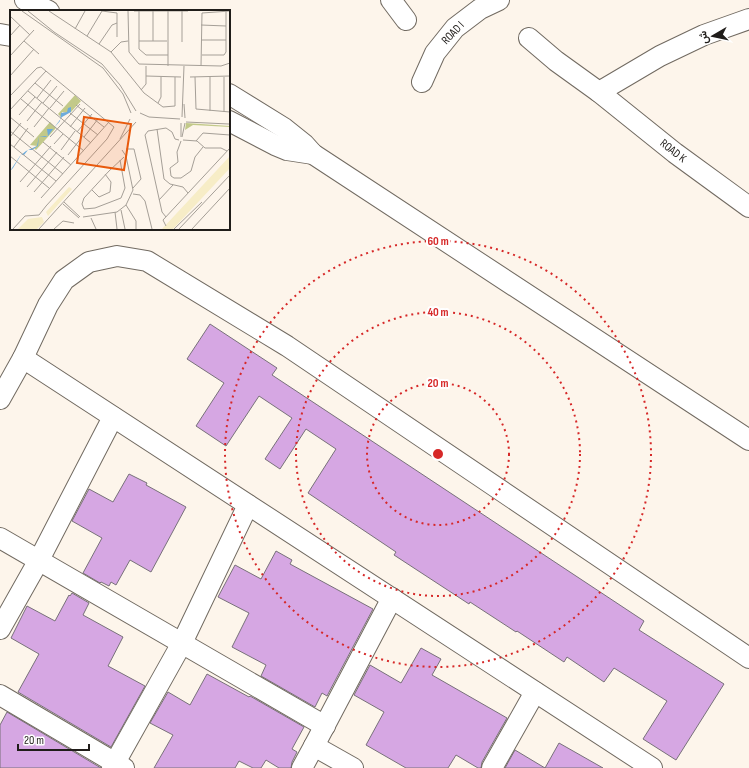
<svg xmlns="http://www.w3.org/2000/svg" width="749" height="768" font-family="'Sofia Sans Condensed',Vazirmatn,sans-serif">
<rect width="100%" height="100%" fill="#fdf5eb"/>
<g fill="#d6a7e3" stroke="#78717a">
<polygon points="210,324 277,368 272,375 644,621 639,630 724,684 676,760 643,739 667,701 614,668 604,682 567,657 564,662 517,631 516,632 470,602 469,604 394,555 396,552 308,493 336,449 306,429 280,469 265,459 292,418 259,396 226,446 196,426 224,383 187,359"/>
<polygon points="129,474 147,483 146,485 186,507 151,572 130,560 116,585 111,582 109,586 101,582 100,583 83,573 102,538 72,521 89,489 113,502"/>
<polygon points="276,551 292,560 290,564 373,609 327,696 322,693 315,707 261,676 266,665 232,647 249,613 218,597 235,565 261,579"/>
<polygon points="72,593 89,603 83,615 123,637 108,666 145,686 111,747 18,692 39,654 11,638 27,606 55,621 69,595 70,596"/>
<polygon points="421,648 441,659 432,675 507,718 482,762 481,768 478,768 456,755 448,768 406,768 366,745 384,712 354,695 370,665 401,683"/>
<polygon points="207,674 249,697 250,696 304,727 292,749 297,752 292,762 291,768 279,768 266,760 261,768 253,768 239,761 235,768 154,768 173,735 150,723 168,692 190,705"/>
<polygon points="7,712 101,768 0,768 0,725"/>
<polygon points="559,743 603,768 505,768 515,750 545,768"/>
</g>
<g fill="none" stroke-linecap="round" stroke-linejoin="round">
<defs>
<g id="street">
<polyline points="25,0 49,11"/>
<polyline points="391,0 406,20"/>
<polyline points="0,34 11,36"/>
<polyline points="529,38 556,61 599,92 675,153 749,207"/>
<polyline points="422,82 435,53 455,28 480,9 499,0"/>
<polyline points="599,92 660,56 704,35 749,19"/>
<polyline points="229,94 284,128 304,144 313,154 749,440"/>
<polyline points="229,121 275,145 287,150 313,154"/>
<polyline points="23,358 652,768"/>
<polyline points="0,399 23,358 48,305 64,280 89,262 117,256 147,261 287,346 749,658"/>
<polyline points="0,538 325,726"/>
<polyline points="0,629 39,560 113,417"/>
<polyline points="0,695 124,768"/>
<polyline points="314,746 353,768"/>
<polyline points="112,768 182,643 248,505"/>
<polyline points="302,768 314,746 392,598"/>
<polyline points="492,768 535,692"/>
</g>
</defs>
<use href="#street" stroke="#716a61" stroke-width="22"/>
<use href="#street" stroke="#fff" stroke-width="20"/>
</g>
<g fill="none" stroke="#d62828" stroke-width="2" stroke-dasharray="2 4">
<circle cx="438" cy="454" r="71"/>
<circle cx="438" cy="454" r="142"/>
<circle cx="438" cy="454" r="213"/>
</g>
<g text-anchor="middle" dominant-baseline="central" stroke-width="4" stroke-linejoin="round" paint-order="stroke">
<g font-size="12" fill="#201d1a" stroke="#fff">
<text transform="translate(453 33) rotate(-46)">ROAD I</text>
<text transform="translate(673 151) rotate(38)">ROAD K</text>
</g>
</g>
<g transform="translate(10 10)">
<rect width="220" height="220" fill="#fdf5eb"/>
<path d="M 65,85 L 71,91 L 61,102 L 60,99 L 57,103 L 52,102 L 51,107 L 48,104 ZM 40,112 L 46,118 L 26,140 L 24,138 L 27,136 L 20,135 ZM 176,113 L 220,116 L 220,117 L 183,115 L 175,120 Z" fill="#c2c989"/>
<path d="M 220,146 L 220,158 L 163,219 L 152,219 ZM 59,177 L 62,179 L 38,206 L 36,202 ZM 32,207 L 34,212 L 27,219 L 8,219 L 18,209 Z" fill="#f7edc7"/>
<path d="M 61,97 L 61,102 L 52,107 L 38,126 L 35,127 L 29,126 L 28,136 L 22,140 L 18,140 L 14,145 L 11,145 L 3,158 L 0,161 L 10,146 L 16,141 L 27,136 L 29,126 L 38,126 L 37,119 L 43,119 L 50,111 L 51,103 L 57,102 L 58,98 Z" fill="#6cabdc"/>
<path fill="none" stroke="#a59f97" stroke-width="1" d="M 12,1 L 93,58 L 113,84 L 121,103M 18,1 L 44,22 L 92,54 L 110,75 L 126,101M 39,1 L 101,42 L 134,83 L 153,97 L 165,96 L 165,67M 92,1 L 107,3 L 107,27M 118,1 L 119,42 L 129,54 L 211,56 L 220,53M 124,1 L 178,1M 129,1 L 129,39 L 136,45 L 158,45M 158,1 L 158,56M 172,1 L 172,32M 0,6 L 20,25M 191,15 L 216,16M 65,19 L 75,1M 0,26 L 10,15M 77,26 L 92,1M 191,30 L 216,30M 14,31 L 29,44M 129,31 L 157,31M 143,31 L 143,1M 89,34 L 102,15 L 107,13M 101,42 L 111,32 L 118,31M 192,45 L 214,45 L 216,42 L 216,1M 0,46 L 24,20M 191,56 L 192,3 L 220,1M 0,66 L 24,39M 136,66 L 171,67M 180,67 L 220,66M 185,67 L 186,99 L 220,102M 25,73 L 53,96M 131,80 L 136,74 L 136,56M 18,81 L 81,133M 0,86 L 27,58 L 31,57 L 104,117 L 97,129 L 36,196M 27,88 L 41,70M 11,89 L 74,141M 33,93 L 47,76M 148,93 L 151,87 L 151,67M 174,94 L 175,108M 66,95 L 94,117M 40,98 L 54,81M 0,100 L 36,61M 200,101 L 200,67M 214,102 L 214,67M 60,103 L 88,125M 130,103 L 139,107 L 170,109M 9,105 L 25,87M 0,107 L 24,127M 172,107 L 174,56M 17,111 L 32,92M 176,112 L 219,114M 24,117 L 39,98M 60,117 L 75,98M 147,119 L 154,169 L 160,174 L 173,177 L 178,183M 0,121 L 53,164M 67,122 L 82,104M 0,127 L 11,113M 40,127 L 70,94M 74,127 L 88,109M 171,127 L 171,113M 172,127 L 175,113M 110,129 L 120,109M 173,130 L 187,131 L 195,138 L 211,138 L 217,141M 171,131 L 167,142 L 168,152 L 160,158 L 161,166 L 164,168 L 171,168 L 181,161 L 185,147 L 193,137M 186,131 L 193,123 L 220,125M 33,132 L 61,155M 0,134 L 46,171M 44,134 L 53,124M 4,137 L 18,118M 116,139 L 124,139 L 131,169 L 123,178M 51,140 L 65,121M 58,145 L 72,127M 0,146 L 39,178M 110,150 L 115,178 L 111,188 L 85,198 L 74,199 L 72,194 L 74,188 L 99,161 L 114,147M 10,172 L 41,136M 17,177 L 47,142M 82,180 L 89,187 L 100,182 L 101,172 L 95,164M 24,182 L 54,147M 123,184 L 130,185 L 135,191 L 142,219M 31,188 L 99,112M 149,190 L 163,175M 54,192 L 70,207M 53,194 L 69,208M 116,195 L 126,211 L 126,219M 111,200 L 115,219M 105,202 L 107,219M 73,207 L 107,202 L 116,195 L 123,180 L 116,146 L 112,140M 156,207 L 152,202 L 135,125 L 138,121 L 156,118 L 162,122 L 165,129 L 169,130M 81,208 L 86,219M 156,216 L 153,210 L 220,138M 3,219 L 15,206 L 29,205 L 36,196M 29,219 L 126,112M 44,219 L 53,211 L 64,213M 164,219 L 192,192M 169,219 L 220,165M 182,219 L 220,178"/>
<path fill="#e8590c" fill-opacity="0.15" stroke="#e8590c" stroke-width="2" d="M 74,107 L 121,114 L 114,160 L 67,153 Z"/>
<rect width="220" height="220" fill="none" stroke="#201d1a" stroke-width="2"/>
</g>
<circle cx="438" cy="454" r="6" fill="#d62828" stroke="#fff" stroke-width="2"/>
<g font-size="12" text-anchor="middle" font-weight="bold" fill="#d62828" stroke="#fff" stroke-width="4" stroke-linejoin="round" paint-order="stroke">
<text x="438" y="245">60 m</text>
<text x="438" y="316">40 m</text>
<text x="438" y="387">20 m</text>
</g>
<g transform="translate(713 36) rotate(261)" stroke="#ffffff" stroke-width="3" paint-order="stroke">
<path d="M0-3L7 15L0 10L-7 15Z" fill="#201d1a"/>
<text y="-6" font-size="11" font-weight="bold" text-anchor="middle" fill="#201d1a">ش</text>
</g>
<path d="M18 744v6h71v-6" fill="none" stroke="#201d1a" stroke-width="2"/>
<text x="24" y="744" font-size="12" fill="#201d1a" stroke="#ffffff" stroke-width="3" paint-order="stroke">20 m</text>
</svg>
